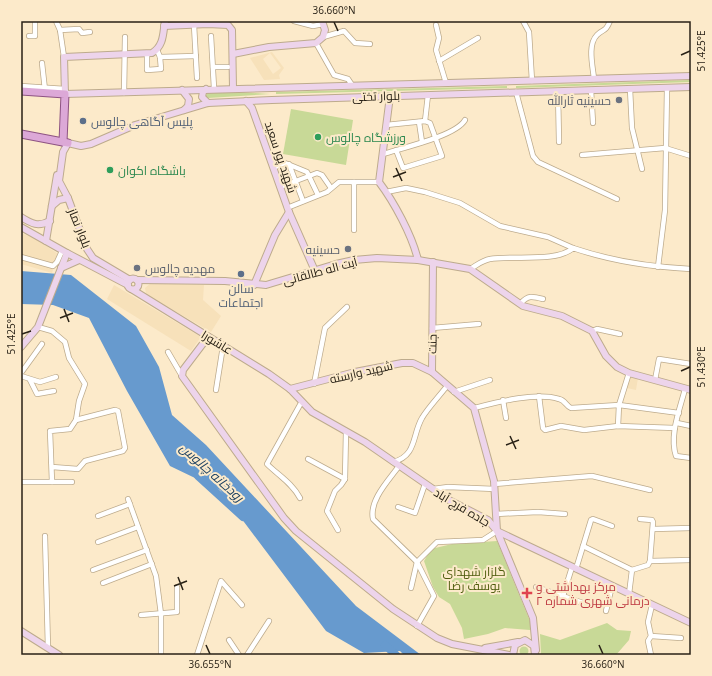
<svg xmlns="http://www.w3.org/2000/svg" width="712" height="676" font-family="'Open Sans',Cairo,sans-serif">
<rect width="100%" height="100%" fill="#fceaca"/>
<g fill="#f7e1ba" fill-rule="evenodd">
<path d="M 272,52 L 284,68 L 279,75 L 280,79 L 264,80 L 250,58 ZM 270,53 L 281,68 L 273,74 L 263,59 Z"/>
<polygon points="21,233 36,239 58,254 52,273 21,264"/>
<polygon points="151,283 204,285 203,300 221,316 211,332 149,296 146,293 145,288"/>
<polygon points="114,285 201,337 191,351 107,299"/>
<polygon points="630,376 638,378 636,390 627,388"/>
</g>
<g fill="#c8d997">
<polygon points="691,80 691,82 516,88 516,86"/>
<polygon points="507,86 507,88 276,94 276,92"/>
<polygon points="235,92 270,94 208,98 205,96 208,93"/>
<polygon points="291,109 353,120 346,165 283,154"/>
<polygon points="497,541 532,626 530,630 505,628 488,634 464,639 462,628 450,604 439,597 433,587 424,561 431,549 452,544"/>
<polygon points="607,623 617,630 631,631 629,640 616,655 541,655 540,634 560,640"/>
<circle cx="524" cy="651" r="4.5"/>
</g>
<polygon fill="#679ace" points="21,271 71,275 136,326 159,367 172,415 206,445 356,606 421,655 404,655 400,651 364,653 326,631 220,490 170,466 127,391 89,318 53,305 21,304"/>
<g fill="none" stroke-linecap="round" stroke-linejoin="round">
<g stroke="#679ace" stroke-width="8">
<polyline points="198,476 243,517"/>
<polyline points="385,645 396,655"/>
</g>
<defs>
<g id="street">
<polyline points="56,21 60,30 64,57"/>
<polyline points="294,21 313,26 323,24"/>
<polyline points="523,21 529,32 532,81"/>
<polyline points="194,25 197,78"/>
<polyline points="436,25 439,38 436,50 446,83"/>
<polyline points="60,30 79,29 82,33 90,32"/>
<polyline points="29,36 35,36 35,21"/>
<polyline points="211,36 214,88"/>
<polyline points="323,37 344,31 355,43 370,44"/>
<polyline points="316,43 334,75 348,79 352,85"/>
<polyline points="157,50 160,57 196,56"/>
<polyline points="147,54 147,70 161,69 160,57"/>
<polyline points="439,61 478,38"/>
<polyline points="42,63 45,90"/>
<polyline points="213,67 228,67"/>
<path d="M 594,79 C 593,67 587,45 597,35 C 604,28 605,33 610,21"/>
<polyline points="21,86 65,89"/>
<polyline points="630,89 632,128 642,169"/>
<polyline points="591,90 593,123"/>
<polyline points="558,91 559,142"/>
<polyline points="516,92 533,156 538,162 617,199"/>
<polyline points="124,93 125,37"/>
<polyline points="425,121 428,95"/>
<polyline points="419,122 422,142"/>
<polyline points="386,125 425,121 430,123 442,156 403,168 396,150"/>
<path d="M 383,154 C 402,148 456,136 465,120"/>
<polyline points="582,155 665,148 691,156"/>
<polyline points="289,164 303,201"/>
<polyline points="273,168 285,163 307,172 318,195"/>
<polyline points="280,187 317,173 322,175 331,188"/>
<polyline points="386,192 406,188 425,192 460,203 500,226 548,237 573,248"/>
<polyline points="287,208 327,192 339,182 379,182"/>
<polyline points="354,230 354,182"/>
<polyline points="21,257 53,266 57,262 62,251"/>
<polyline points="658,267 665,210 667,88"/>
<path d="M 470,269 C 477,265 483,260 490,259 C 512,255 557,263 573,248 C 611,261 651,267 691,269"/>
<path d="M 520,304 C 528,295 532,296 543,299"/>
<polyline points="38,327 52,331 65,342 69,358 85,384 79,401 76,420"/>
<polyline points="432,328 479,324"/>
<polyline points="592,331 597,329 620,334"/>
<polyline points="168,352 182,376"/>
<polyline points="21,373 42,344"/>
<polyline points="21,376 40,382 56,377"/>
<polyline points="30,380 37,394 54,391"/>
<polyline points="655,380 659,359 691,364"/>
<polyline points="314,384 325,328 347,307"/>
<path d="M 685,389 C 680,409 669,435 676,456 L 691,458"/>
<polyline points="216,390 223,346"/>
<polyline points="454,392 490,380"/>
<polyline points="539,396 543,428 545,430 561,426 584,430 618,426 675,428"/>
<polyline points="503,400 506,418"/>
<path d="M 474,408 C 498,402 535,392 559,399 C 565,400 566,406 571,408 L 619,405 L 679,413"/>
<polyline points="677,423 691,426"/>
<polyline points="618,426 619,405 629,373"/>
<polyline points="308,459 345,479"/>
<path d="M 393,462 C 417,456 412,435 422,418 C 427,409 441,394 447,386"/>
<path d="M 399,466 C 389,480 369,500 373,519 L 417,562 L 434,596 L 417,626"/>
<polyline points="52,467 78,469 85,461 123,451 125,448 118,411 115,410 76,420 70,429 50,431 52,482"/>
<polyline points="21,482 72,482"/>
<polyline points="494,484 592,476 650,490"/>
<polyline points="433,489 448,487 495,489"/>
<path d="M 300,498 C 292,483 278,475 267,464 L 301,403"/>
<polyline points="128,499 156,576 161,614 161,655"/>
<polyline points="398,507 415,513 425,484"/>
<polyline points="496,514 538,512 565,514"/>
<polyline points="98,516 130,504"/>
<polyline points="653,529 691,528"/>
<polyline points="338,530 327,511 335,491 341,485 345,479 346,431"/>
<polyline points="45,536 48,648"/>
<polyline points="98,542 138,527"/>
<polyline points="583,546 632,570"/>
<polyline points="650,561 691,560"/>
<polyline points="576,569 591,520 593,519 612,526"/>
<polyline points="93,570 147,550"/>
<polyline points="103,583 152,564"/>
<polyline points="536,587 583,603"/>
<polyline points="411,588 417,562 437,542 483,540 497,531"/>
<polyline points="629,594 632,570 648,565 650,561 653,522 652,520 640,519"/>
<polyline points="563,596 572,567"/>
<polyline points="606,611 612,586"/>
<polyline points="141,615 177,612 177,587"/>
<polyline points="651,636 681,638"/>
<polyline points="229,640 239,655"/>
<polyline points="197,655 221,581 242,605"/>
<polyline points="247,655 269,621"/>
<polyline points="651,655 648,641 651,636 648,622 652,605"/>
</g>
<g id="secondary">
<path d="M 165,21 C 163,33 164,46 152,53 L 64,57 L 65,94 L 691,76"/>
<polyline points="164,26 208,24 228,25 232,30 233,88"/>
<polyline points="233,54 269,47 316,43 323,37 325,30 322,21"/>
<polyline points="206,89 203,92 202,97 208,103"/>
<polyline points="182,90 189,99 188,106 184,110"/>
<path d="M 390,96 L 379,182 C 394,202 412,235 418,260"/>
<polyline points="246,101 252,108 289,212 315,271"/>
<polyline points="52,206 59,200 68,198"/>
<path d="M 21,217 C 32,224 38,227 50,221"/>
<polyline points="21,227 67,253 128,285"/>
<polyline points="46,241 57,175"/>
<polyline points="433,262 432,372 474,408 494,481 497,531 533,618 536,650"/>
<polyline points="61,268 79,260"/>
<circle cx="133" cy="284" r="5.5"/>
<polyline points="130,280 93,258 87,249 68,198 59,181 63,152 68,143 81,146 91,144 135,125 208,103 272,100 691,87"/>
<polyline points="137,280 225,281 266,285 336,264 354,260 377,258 418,260 470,269 523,306 562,316 592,331 606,356 617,367 629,373 691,390"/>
<polyline points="254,285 275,235 289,212"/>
<polyline points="133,290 269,374 290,389 312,412 365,442 449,500 488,520 497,531 691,623"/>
<polyline points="208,337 183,370 182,376 284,518 296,531 393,609 437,638 452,644 509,655"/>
<polyline points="21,347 38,327 67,253"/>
<polyline points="290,389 355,372 402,363 413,363 432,372"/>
<polyline points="21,631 59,655"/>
<polyline points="485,648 518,642"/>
<polyline points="513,655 515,645 525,640 534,646 535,655"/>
</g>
<g id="primary">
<polyline points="21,91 65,94 63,142"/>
<polyline points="21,134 68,143"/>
</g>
</defs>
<use href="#street" stroke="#bdab8d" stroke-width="6"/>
<use href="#secondary" stroke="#bdab8d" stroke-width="8"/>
<use href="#primary" stroke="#8d5382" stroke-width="9"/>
<use href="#street" stroke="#fff" stroke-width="4.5"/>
<use href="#secondary" stroke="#edd4eb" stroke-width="6"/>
<use href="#primary" stroke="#dca8d7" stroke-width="7"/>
</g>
<path fill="none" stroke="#282116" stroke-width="1.5" d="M 334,22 L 338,31M 681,55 L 690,51M 396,168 L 402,181M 393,177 L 406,172M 64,309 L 69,322M 60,318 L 73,313M 22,334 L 31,331M 681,371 L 690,367M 510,436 L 516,449M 506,445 L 519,440M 178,577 L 183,590M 174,586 L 187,581M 206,645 L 210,654M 599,645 L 603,654"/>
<g fill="#6b7280" stroke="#fceaca" stroke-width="1.5">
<circle cx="619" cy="100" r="4"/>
<circle cx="348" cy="249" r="4"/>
<circle cx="137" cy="268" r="4"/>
</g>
<g fill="#5c6f8a" stroke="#fceaca" stroke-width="1.5">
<circle cx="83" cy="121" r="4"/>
<circle cx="241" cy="274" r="4"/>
</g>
<g fill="#2e9e5b" stroke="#fceaca" stroke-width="1.5">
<circle cx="318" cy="137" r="4"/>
<circle cx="110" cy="170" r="4"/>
</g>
<path fill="#e0444e" stroke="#fceaca" stroke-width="1.5" d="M525 587h4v4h4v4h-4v4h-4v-4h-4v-4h4z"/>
<g text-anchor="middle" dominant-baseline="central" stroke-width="4" stroke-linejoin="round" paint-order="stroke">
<g font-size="12" fill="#282116" stroke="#fceaca">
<text transform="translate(376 96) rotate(-2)">بلوار تختی</text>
<text transform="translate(281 157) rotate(71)">شهید پور سعید</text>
<text transform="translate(80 228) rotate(68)">بلوار نماز</text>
<text transform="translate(320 271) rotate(-15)">آیت اله طالقانی</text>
<text transform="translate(217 342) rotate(31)">عاشورا</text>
<text transform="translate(432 344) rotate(-89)">جنت</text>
<text transform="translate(361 372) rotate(-13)">شهید وارسته</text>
<text transform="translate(462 507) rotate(31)">جاده فرج آباد</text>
</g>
<g font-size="12" fill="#5b616d" stroke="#fceaca" text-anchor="end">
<text x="611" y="100">حسینیه ثارالله</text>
<text x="340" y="249">حسینیه</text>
<text x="145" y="268" text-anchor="start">مهدیه چالوس</text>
</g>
<g font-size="12" fill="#4e5e75" stroke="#fceaca" text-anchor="start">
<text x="91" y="121">پلیس آگاهی چالوس</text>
<text x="241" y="288" text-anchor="middle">سالن<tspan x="241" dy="14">اجتماعات</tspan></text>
</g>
<g font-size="12" fill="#27864d" stroke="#fceaca" text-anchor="start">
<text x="326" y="137">ورزشگاه چالوس</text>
<text x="118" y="170">باشگاه اکوان</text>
</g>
<g font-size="12" fill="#4d5b0c" stroke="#fceaca">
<text x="474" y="571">گلزار شهدای<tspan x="474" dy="14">یوسف رضا</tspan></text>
</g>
<g font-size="12" fill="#be3a42" stroke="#fceaca" text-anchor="start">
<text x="536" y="586">مرکز بهداشتی و<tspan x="536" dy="14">درمانی شهری شماره ۲</tspan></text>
</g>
<g font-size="13" font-style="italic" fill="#163c5f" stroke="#fceaca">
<text transform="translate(212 472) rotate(42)">رودخانه چالوس</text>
</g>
</g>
<rect width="712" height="676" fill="none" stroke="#fceaca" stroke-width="44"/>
<rect x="22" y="22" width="668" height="632" fill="none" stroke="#282116" stroke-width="1.5"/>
<g font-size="10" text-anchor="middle" fill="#282116">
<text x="334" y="14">36.660°N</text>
<text transform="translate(701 51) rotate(-90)" y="4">51.425°E</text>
<text transform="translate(11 334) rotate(-90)" y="4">51.425°E</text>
<text transform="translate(701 367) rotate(-90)" y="4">51.430°E</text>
<text x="210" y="668">36.655°N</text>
<text x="603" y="668">36.660°N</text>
</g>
</svg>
